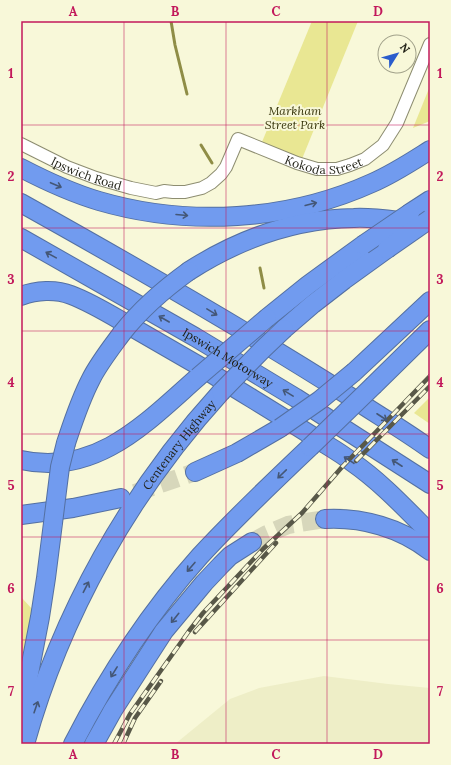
<svg xmlns="http://www.w3.org/2000/svg" width="451" height="765" font-family="Lora,serif">
<rect width="100%" height="100%" fill="#f8f8d9"/>
<polygon fill="#eeeec7" points="324,676 388,684 430,688 430,744 175,744 230,699 259,688"/>
<g fill="#e9e793">
<polygon points="312,21 358,21 302,159 262,142"/>
<polygon points="430,86 430,121 413,128"/>
<polygon points="430,397 430,424 414,413"/>
<polygon points="21,597 33,610 21,663"/>
</g>
<g fill="none" stroke-linecap="round" stroke-linejoin="round">
<g stroke="#8f8d46" stroke-width="3">
<polyline points="171,21 175,45 187,94"/>
<polyline points="201,145 212,163"/>
<polyline points="260,268 264,288"/>
</g>
<g stroke="#d7d7bb" stroke-width="18" stroke-dasharray="18 9" stroke-linecap="butt">
<polyline points="135,493 195,472"/>
<polyline points="252,542 267,534 288,525 325,519"/>
</g>
<defs>
<g id="tertiary">
<path id="s1" d="M 21,144 L 67,167 L 96,178 L 131,188 L 156,193 L 164,191 L 173,192 L 185,192 L 202,188 L 211,183 L 221,174 L 226,167 L 238,139 L 297,163 L 317,169 L 337,169 L 350,165 L 365,159 L 383,145 L 397,123 L 430,44"/>
</g>
<g id="motorway">
<path d="M 21,168 C 46,181 72,193 99,201 C 188,227 288,221 372,183 C 393,174 411,162 430,150"/>
<path d="M 21,203 C 132,265 242,328 349,396 C 376,414 404,430 430,449"/>
<polyline points="410,213 430,200"/>
<path id="s2" d="M 21,238 L 195,337 L 296,398 L 430,484"/>
<path d="M 189,271 C 239,239 294,219 354,218 C 372,217 391,220 409,222"/>
<path d="M 21,296 C 36,290 56,289 71,295 C 92,303 111,315 130,326 C 154,340 177,353 201,367 C 239,391 278,414 317,439 C 328,446 341,453 352,462 C 381,482 405,508 430,533"/>
<polyline points="267,318 308,285 363,245"/>
<polyline points="284,329 313,304 344,280 387,249"/>
<polyline points="354,372 430,301"/>
<polyline points="374,385 430,330"/>
<path d="M 66,443 C 73,422 80,400 91,379 C 99,363 111,348 122,333"/>
<path d="M 21,460 C 96,477 147,422 198,377"/>
<polyline points="195,472 237,453 280,428"/>
<polyline points="21,515 73,508 121,498"/>
<path d="M 325,519 C 362,517 401,528 430,551"/>
<polyline points="21,715 40,617 46,578 53,523"/>
<path id="s3" d="M 25,744 C 61,614 130,492 221,392"/>
<path d="M 73,744 C 108,676 150,612 200,556 C 235,518 273,482 310,447"/>
<polyline points="94,744 113,710 164,631 204,583 221,565 230,556 252,542"/>
</g>
</defs>
<use href="#tertiary" stroke="#8d8d71" stroke-width="14"/>
<use href="#motorway" stroke="#5470a2" stroke-width="20"/>
<use href="#tertiary" stroke="#fff" stroke-width="12"/>
<use href="#motorway" stroke="#719bef" stroke-width="18"/>
<defs>
<g id="rail">
<polyline points="356,461 430,386"/>
<polyline points="195,632 276,543"/>
<polyline points="114,744 130,714 189,631 203,613 263,549 302,513 342,467 430,376"/>
<polyline points="123,744 135,718 161,681"/>
</g>
</defs>
<use href="#rail" stroke="#585848" stroke-width="4.5"/>
<use href="#rail" stroke="#f8f8d9" stroke-width="3" stroke-dasharray="9" stroke-linecap="butt"/>
<defs>
<g id="motorway-bridge">
<polyline points="363,245 410,213"/>
<polyline points="387,249 430,219"/>
<path d="M 122,333 C 141,309 164,289 189,271"/>
<polyline points="198,377 267,318"/>
<polyline points="221,392 263,349 284,329"/>
<polyline points="280,428 320,400 354,372"/>
<polyline points="310,447 374,385"/>
<polyline points="53,523 60,467 66,443"/>
</g>
</defs>
<use href="#motorway-bridge" stroke="#5470a2" stroke-width="20" stroke-linecap="butt"/>
<use href="#motorway-bridge" stroke="#719bef" stroke-width="18"/>
</g>
<defs><path id="oneway-shaft" d="M-6 0H5M1.5-3L5.5 0L1.5 3" fill="none" stroke-width="1.6" stroke-linecap="round" stroke-linejoin="round"/></defs>
<g stroke="#445777">
<use href="#oneway-shaft" transform="translate(56 185) rotate(23)"/>
<use href="#oneway-shaft" transform="translate(311 204) rotate(-14)"/>
<use href="#oneway-shaft" transform="translate(182 215) rotate(5)"/>
<use href="#oneway-shaft" transform="translate(51 255) rotate(-151)"/>
<use href="#oneway-shaft" transform="translate(212 312) rotate(31)"/>
<use href="#oneway-shaft" transform="translate(164 319) rotate(-150)"/>
<use href="#oneway-shaft" transform="translate(288 393) rotate(-149)"/>
<use href="#oneway-shaft" transform="translate(382 417) rotate(33)"/>
<use href="#oneway-shaft" transform="translate(349 460) rotate(-146)"/>
<use href="#oneway-shaft" transform="translate(397 463) rotate(-147)"/>
<use href="#oneway-shaft" transform="translate(282 474) rotate(136)"/>
<use href="#oneway-shaft" transform="translate(191 567) rotate(131)"/>
<use href="#oneway-shaft" transform="translate(86 587) rotate(-63)"/>
<use href="#oneway-shaft" transform="translate(175 618) rotate(129)"/>
<use href="#oneway-shaft" transform="translate(114 672) rotate(122)"/>
<use href="#oneway-shaft" transform="translate(36 707) rotate(-71)"/>
</g>
<path fill="none" stroke="#c2185b" stroke-width="1" stroke-opacity="0.55" d="M 124,21 L 124,744M 226,21 L 226,744M 327,21 L 327,744M 21,125 L 430,125M 21,228 L 430,228M 21,331 L 430,331M 21,434 L 430,434M 21,537 L 430,537M 21,640 L 430,640"/>
<g text-anchor="middle" dominant-baseline="central" stroke-width="4" stroke-linejoin="round" paint-order="stroke">
<g font-size="12" font-style="italic" fill="#39370d" stroke="#f8f8d9">
<text x="295" y="110">Markham<tspan x="295" dy="14">Street Park</tspan></text>
</g>
<g font-size="12" fill="#1f1f14" stroke="#f8f8d9">
<text stroke="none"><textPath href="#s1" startOffset="345">Kokoda Street</textPath></text>
<text stroke="none"><textPath href="#s1" startOffset="72">Ipswich Road</textPath></text>
<text stroke="none"><textPath href="#s2" startOffset="239">Ipswich Motorway</textPath></text>
<text stroke="none"><textPath href="#s3" startOffset="339">Centenary Highway</textPath></text>
</g>
</g>
<rect width="451" height="765" fill="none" stroke="#f8f8d9" stroke-width="44"/>
<g transform="translate(397 54) rotate(53)"><circle r="19" fill="#f8f8d9" stroke="#a1a18a"/>
<path d="M0-3L7 15L0 10L-7 15Z" fill="#2b5dcc"/>
<text y="-6" font-size="11" font-weight="bold" text-anchor="middle" fill="#1f1f14">N</text>
</g>
<rect x="22" y="22" width="407" height="721" fill="none" stroke="#c2185b" stroke-width="1.5"/>
<g font-size="13" text-anchor="middle" font-weight="bold" fill="#c2185b">
<text x="73" y="16">A</text>
<text x="175" y="16">B</text>
<text x="276" y="16">C</text>
<text x="378" y="16">D</text>
<text x="11" y="78">1</text>
<text x="440" y="78">1</text>
<text x="11" y="181">2</text>
<text x="440" y="181">2</text>
<text x="11" y="284">3</text>
<text x="440" y="284">3</text>
<text x="11" y="387">4</text>
<text x="440" y="387">4</text>
<text x="11" y="490">5</text>
<text x="440" y="490">5</text>
<text x="11" y="593">6</text>
<text x="440" y="593">6</text>
<text x="11" y="696">7</text>
<text x="440" y="696">7</text>
<text x="73" y="759">A</text>
<text x="175" y="759">B</text>
<text x="276" y="759">C</text>
<text x="378" y="759">D</text>
</g>
</svg>
